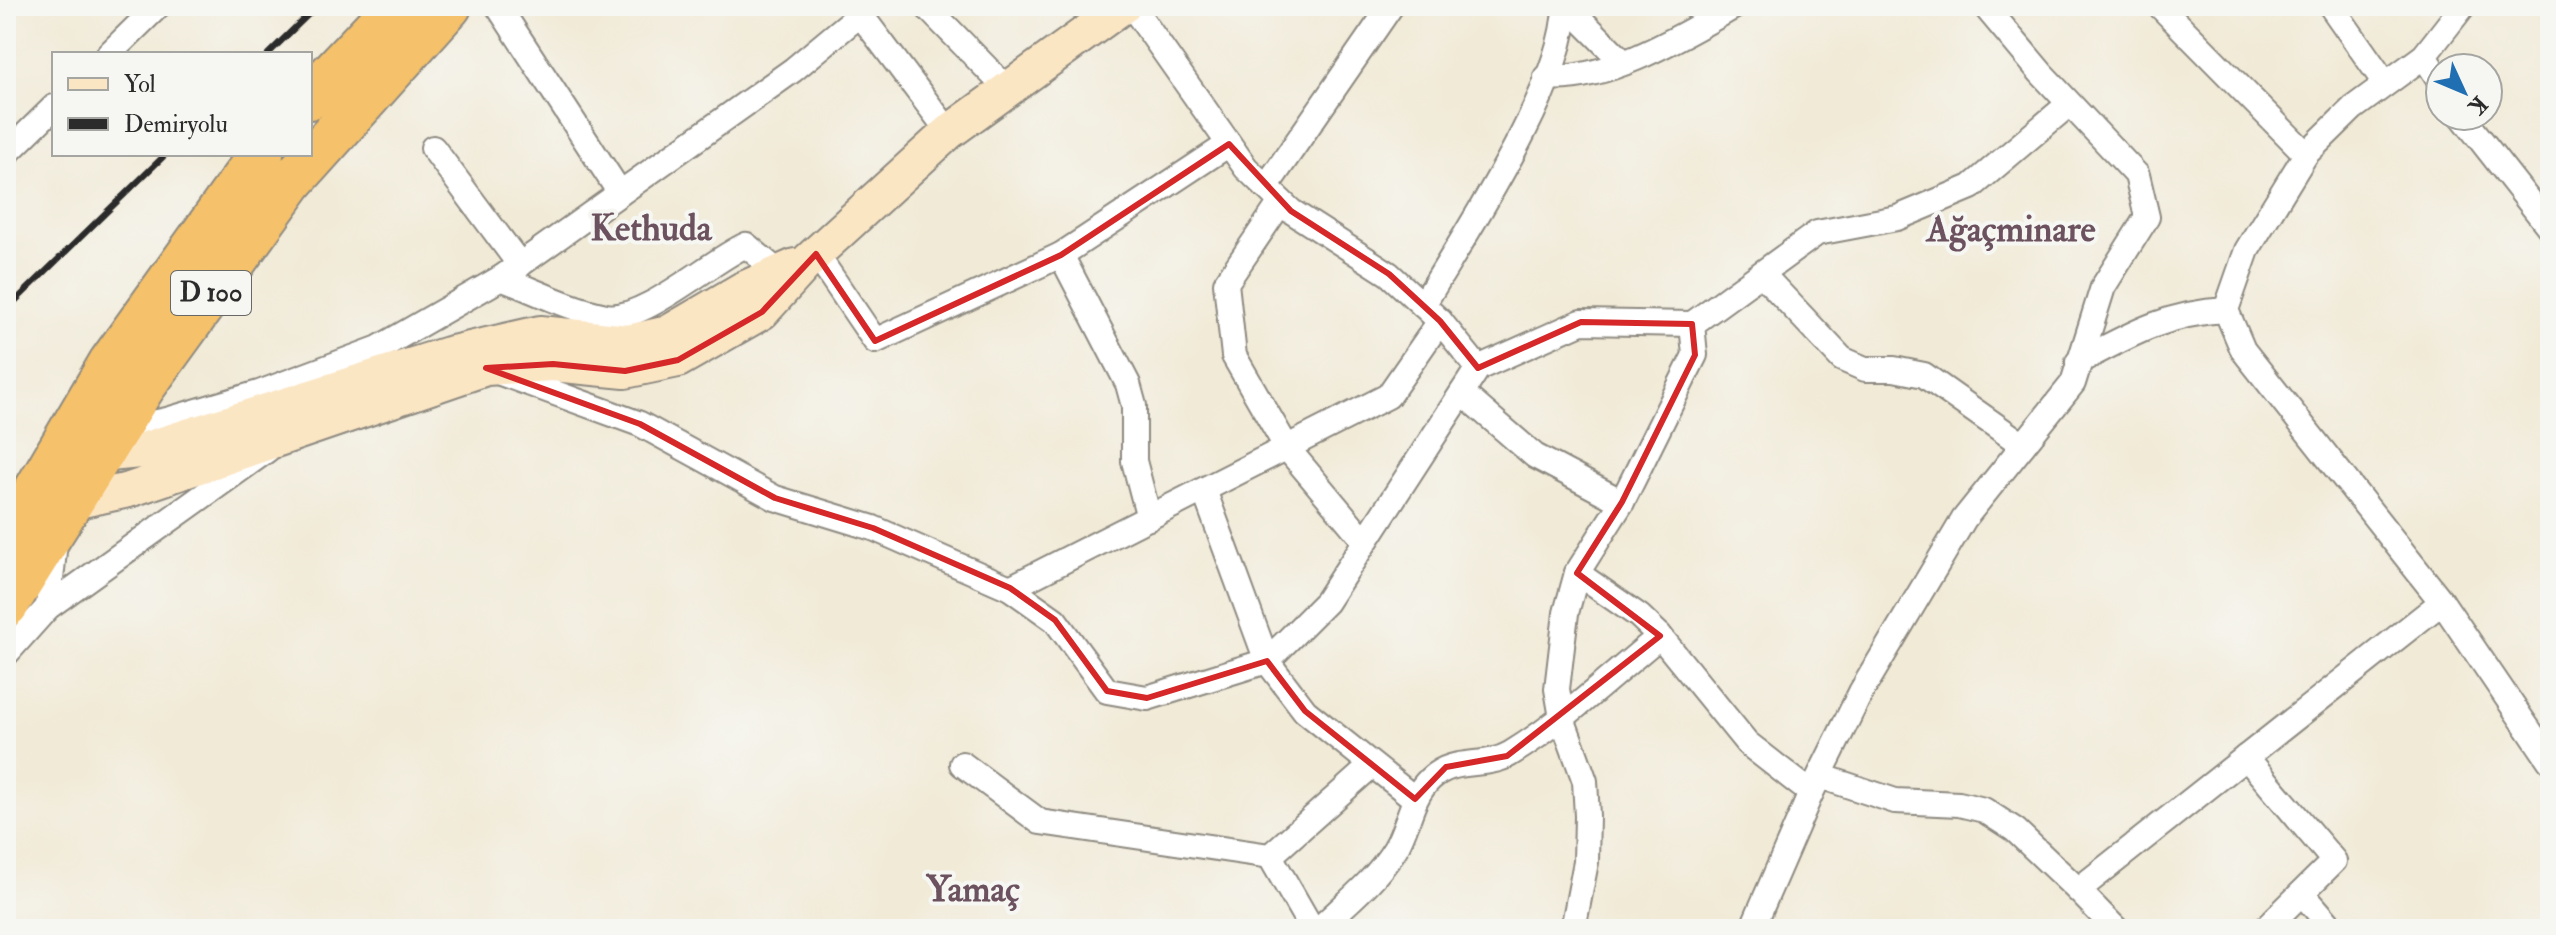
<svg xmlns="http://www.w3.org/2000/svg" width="2556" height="935" font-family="'IM FELL Double Pica',serif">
<rect width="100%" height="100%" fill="#f6f6f2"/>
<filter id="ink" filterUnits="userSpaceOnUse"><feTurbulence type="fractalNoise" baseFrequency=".0125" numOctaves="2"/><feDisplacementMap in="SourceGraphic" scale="16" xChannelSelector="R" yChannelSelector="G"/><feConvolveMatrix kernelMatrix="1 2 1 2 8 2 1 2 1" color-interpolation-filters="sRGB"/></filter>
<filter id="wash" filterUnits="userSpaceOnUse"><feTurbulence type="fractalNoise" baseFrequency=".006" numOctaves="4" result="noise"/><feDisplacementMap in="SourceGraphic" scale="32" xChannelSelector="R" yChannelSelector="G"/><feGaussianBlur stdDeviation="1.8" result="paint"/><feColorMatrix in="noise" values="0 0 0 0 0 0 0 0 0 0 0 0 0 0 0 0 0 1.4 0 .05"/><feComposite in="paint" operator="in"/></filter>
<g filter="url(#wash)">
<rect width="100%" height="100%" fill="#f1ead7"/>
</g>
<g filter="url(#ink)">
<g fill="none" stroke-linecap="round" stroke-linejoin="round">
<defs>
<g id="street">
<polyline points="498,6 620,193"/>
<polyline points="926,6 1007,89"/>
<polyline points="1132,6 1246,168 1291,211 1389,274 1440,321 1478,368"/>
<polyline points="2160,6 2306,154 2247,250 2226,310 2243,350 2442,602 2550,761"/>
<polyline points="2331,6 2385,83"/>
<polyline points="1565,10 1582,21 1622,61"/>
<polyline points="860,14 949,132"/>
<polyline points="109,54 158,6"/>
<polyline points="2424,56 2440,81"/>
<path d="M 1546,77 C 1606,83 1684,35 1735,6"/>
<polyline points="2462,116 2550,228"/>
<polyline points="433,148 520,265"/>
<polyline points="6,154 54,107"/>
<polyline points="2306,154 2353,108 2424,56 2463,6"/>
<polyline points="1266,187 1391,6"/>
<polyline points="1281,202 1226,283 1234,356 1287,448 1365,541"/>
<polyline points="816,254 875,341 1061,255 1229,144"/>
<polyline points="1061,255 1128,384 1134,406 1134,461 1149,518"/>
<polyline points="1762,274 1842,359 1865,369 1894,369 1924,375 2023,445"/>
<path d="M 501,278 C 535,291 570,309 606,316 C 642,323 710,261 746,245 L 779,273"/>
<path d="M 1423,305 C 1465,234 1564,86 1565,6"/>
<path d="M 2078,362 C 2129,335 2167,313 2226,310"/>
<polyline points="495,371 640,424 775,498 873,528 1010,588 1055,620 1107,691 1147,698 1267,661 1305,711 1415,799"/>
<polyline points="1462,393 1535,456 1622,502"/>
<polyline points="115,431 167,420 259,393 379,348 501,278 793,70 870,6"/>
<polyline points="1204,490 1267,661 1326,602 1478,368 1581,322 1692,324 1817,233 1897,218 1971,187 2069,104"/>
<polyline points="1577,573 1639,616 1660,636 1747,743 1811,793"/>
<polyline points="1010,588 1388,396 1440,321"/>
<polyline points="48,607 55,542"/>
<polyline points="6,654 48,607 267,450"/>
<polyline points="2246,757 2334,861 2265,929"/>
<polyline points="962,764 1040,822 1270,856 1371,766"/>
<polyline points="1820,776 1895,801 1959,804 1984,810 2015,830 2078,890"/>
<polyline points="1270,856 1312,929"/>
<polyline points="2302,893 2333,929"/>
<path d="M 1319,929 C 1345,904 1376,880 1395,849 C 1409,826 1410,798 1430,779 C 1454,756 1484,769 1510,754 C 1564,721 1611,676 1660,636"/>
<polyline points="1573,929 1586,862 1587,816 1585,781 1562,718 1557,689 1566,613 1577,573 1622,502 1695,355 1692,324"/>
<polyline points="1752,929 1811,793 1861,692 1964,519 2073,383 2103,287 2147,217 2137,175 2041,73 1985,6"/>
<polyline points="2116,929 2078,890 2442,602"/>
</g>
<g id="secondary">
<polyline points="81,448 99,455 140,451 448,354 540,333 628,342 668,333 743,289 795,266"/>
<polyline points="54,499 69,503 129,490 486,368 553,364 625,371 678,360 762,312 810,259 949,132 1123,6"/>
</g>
<g id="highway">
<polyline points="310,97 396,6"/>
<polyline points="6,542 111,363 261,154"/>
<polyline points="6,605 142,388 292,181 449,6"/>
</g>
</defs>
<use href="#street" stroke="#8e8a81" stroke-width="28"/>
<use href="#secondary" stroke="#8e8a81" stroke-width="38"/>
<use href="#highway" stroke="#8e8a81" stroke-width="48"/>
<use href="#street" stroke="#fff" stroke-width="24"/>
<use href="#secondary" stroke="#fbe6c4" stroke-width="34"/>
<use href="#highway" stroke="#f5c16b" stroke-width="44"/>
<g stroke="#2b2b2b" stroke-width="6">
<polyline points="268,54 317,6"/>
<polyline points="6,310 166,154"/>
</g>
</g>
</g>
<path fill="none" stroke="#d62828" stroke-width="6" stroke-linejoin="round" d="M 1229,144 L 1291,211 L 1389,274 L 1440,321 L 1478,368 L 1581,322 L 1692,324 L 1695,355 L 1622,502 L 1577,573 L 1660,636 L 1507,756 L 1446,767 L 1415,799 L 1305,711 L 1267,661 L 1147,698 L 1107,691 L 1055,620 L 1010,588 L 873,528 L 775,498 L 640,424 L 486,368 L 553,364 L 625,371 L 678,360 L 762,312 L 816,254 L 875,341 L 1061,255 Z"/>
<g text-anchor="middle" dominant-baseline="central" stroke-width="8" stroke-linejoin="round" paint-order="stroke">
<rect fill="#f6f6f2" stroke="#686867" stroke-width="2" x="171" y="271" width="80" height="44" rx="6"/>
<g font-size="26" font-weight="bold" fill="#2b2b2b">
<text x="211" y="293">D 100</text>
</g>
<g font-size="36" font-weight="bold" fill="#6c525e" stroke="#f6f6f2">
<text x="651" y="228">Kethuda</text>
<text x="2011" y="229">Ağaçminare</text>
<text x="973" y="889">Yamaç</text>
</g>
</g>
<rect width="2556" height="935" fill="none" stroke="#f6f6f2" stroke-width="32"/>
<rect x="52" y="52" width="260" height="104" fill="#f6f6f2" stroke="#a5a5a2" stroke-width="2"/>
<rect x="68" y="78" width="40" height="12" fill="#fbe6c4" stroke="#a5a5a2" stroke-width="2"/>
<text x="124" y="92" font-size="24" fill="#2b2b2b">Yol</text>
<rect x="68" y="118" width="40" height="12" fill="#2b2b2b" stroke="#a5a5a2" stroke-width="2"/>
<text x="124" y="132" font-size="24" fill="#2b2b2b">Demiryolu</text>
<g transform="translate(2464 92) rotate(134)"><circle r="38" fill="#f6f6f2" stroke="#a5a5a2" stroke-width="2"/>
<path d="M0-6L14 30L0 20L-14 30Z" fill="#1f6fb2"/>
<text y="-12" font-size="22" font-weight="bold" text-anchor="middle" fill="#2b2b2b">K</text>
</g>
</svg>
